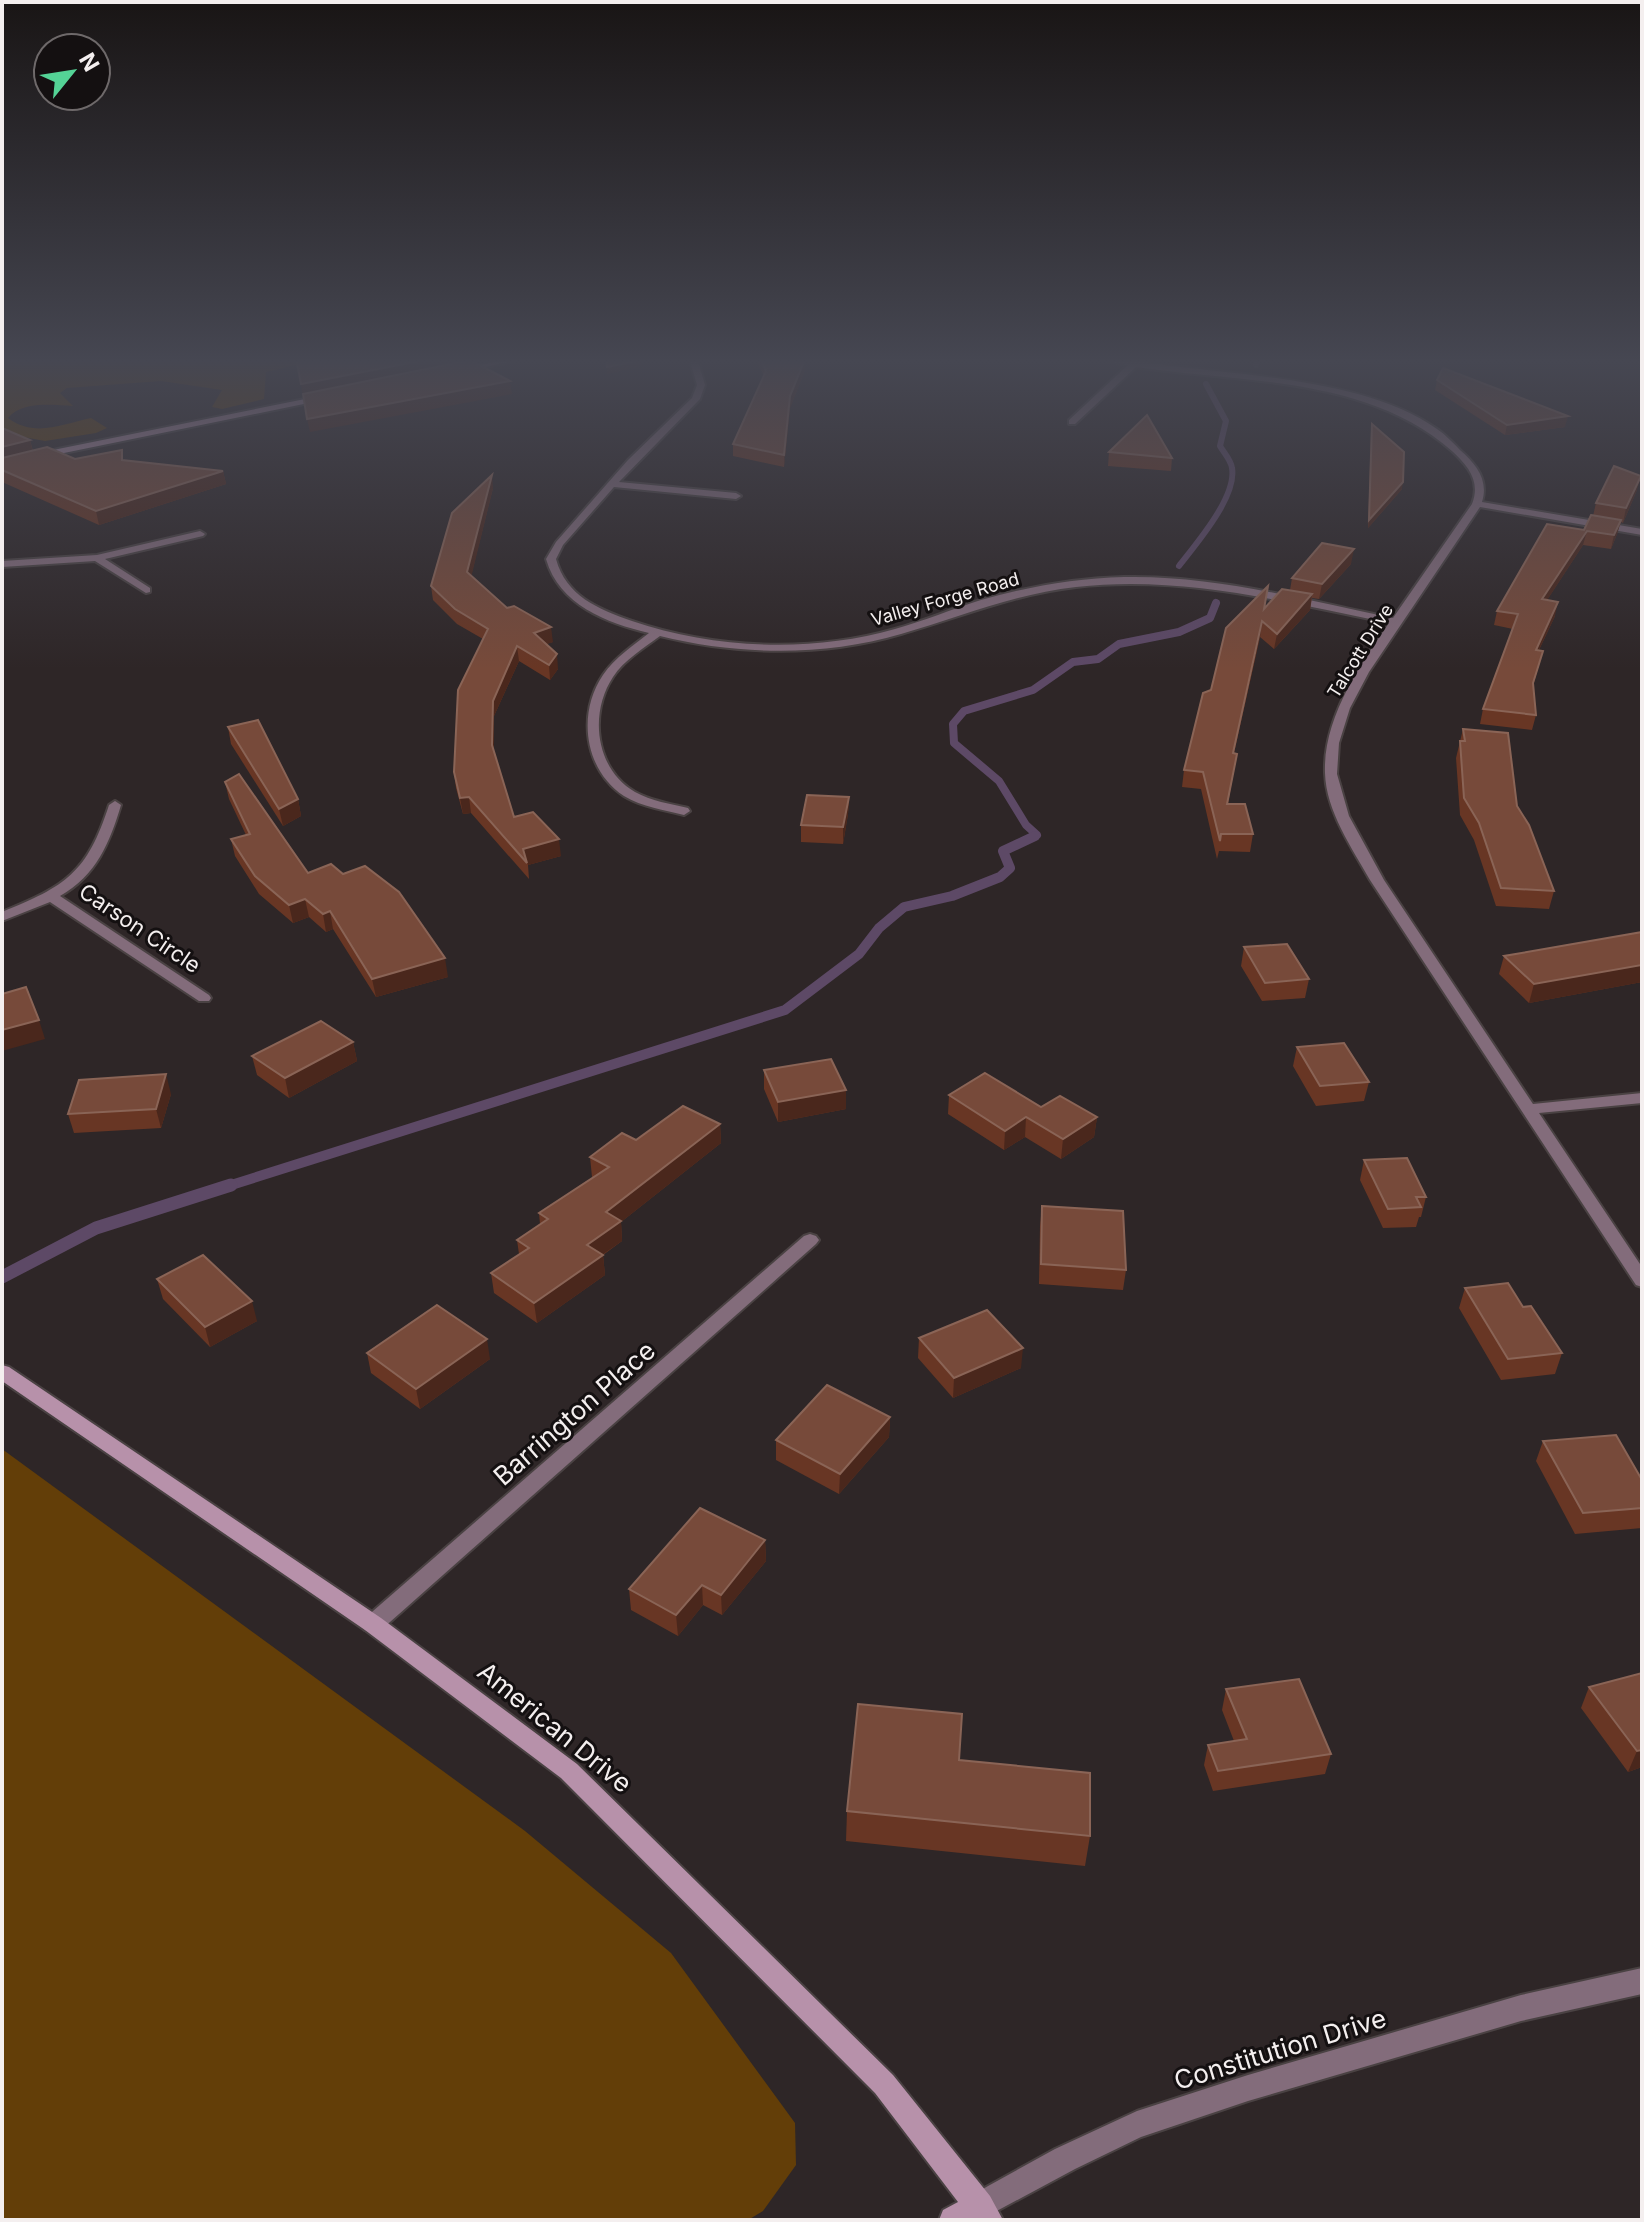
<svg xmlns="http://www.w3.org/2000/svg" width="1644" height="2222" font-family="Inter,sans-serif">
<rect width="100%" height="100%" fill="#2e2627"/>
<g fill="#633e08">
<path d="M 2,358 L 325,358 L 266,372 L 264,399 L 222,409 L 212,407 L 222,390 L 161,381 L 67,388 L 60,393 L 73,406 C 52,405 22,401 8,418 C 35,438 62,424 91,418 L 107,428 L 96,433 L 45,441 L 2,433 Z"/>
<polygon points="2,1449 525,1831 671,1953 795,2123 796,2165 763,2211 748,2220 2,2220"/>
</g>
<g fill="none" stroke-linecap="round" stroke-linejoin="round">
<g stroke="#5d4966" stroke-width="6">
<polyline points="1256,365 1258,358"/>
<path d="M 1179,566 C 1196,544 1237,497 1232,468 C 1231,460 1224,453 1220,446 L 1226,421 L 1206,384"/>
</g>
<polyline stroke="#5d4966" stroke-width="8" points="1031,838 1037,835 1026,825 999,781 954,743 953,724 964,711 1033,690 1073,662 1098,659 1119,644 1179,632 1210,618 1216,603"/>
<polyline stroke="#5d4966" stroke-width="10" points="225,1187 785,1010 859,954 879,928 904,907 952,896 1000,877 1010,868 1003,851 1035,836"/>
<polyline stroke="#5d4966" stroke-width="13" points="2,1277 96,1228 231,1185"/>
<defs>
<g id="street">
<path d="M 689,358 L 697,358 L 705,385 L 700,399 L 619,482 L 736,493 L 741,496 L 736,499 L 614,487 L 563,545 L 556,559 C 566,596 598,609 632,621 C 714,649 811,653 895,629 C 924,621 952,609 981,600 C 1027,587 1076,578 1124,577 C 1215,575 1304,600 1393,618 L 1472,504 C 1481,481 1468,466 1452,451 C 1367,376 1242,383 1136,367 L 1075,424 L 1069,424 L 1069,420 L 1128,365 L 1093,358 C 1126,358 1158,365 1190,368 C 1266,377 1374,384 1437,429 C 1446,435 1453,443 1460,450 C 1476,464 1489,480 1482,502 L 1642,529 L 1642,535 L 1480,507 L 1369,672 L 1350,708 L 1339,743 L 1337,774 L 1349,816 L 1384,880 L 1533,1104 L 1642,1093 L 1642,1103 L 1539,1113 L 1642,1267 L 1642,1287 L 1636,1285 L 1370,880 C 1352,848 1326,811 1325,773 C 1323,719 1359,666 1389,623 C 1285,602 1183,575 1076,587 C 1014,594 960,617 901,634 C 823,657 737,655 660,636 C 644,648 624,660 613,677 C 589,713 595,769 635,792 C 651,801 671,804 688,808 L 690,811 L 684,815 C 665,810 642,807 624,796 C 584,770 577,713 603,675 C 615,657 633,646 649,633 C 607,623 559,605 546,559 L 556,542 L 628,460 L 692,398 L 697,385 Z"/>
<polygon points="200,531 205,534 203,536 105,559 150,588 150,592 146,593 95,561 2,567 2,561 97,555"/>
<path d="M 115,801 L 121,805 C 110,842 96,876 60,896 L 209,995 L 211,998 L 209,1001 L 199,1001 L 50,902 L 2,921 L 2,912 C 66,886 87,873 109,805 Z"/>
<polygon points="810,1234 816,1236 819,1240 816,1244 381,1630 373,1633 365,1630 362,1624 365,1618 804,1236"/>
<polygon points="1642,1968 1642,1994 1521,2021 1248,2101 1141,2137 1075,2169 980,2220 970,2216 966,2206 970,2196 1055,2149 1137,2111 1248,2075 1521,1995"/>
</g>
<g id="secondary">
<polygon points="512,358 527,358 461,372 457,370"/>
<polygon points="325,395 328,399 59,454 2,470 2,464 58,449"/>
<polygon points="2,1365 9,1367 381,1618 577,1764 893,2075 990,2196 1003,2220 939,2220 943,2210 958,2202 875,2093 561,1778 365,1630 2,1381"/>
</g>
</defs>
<use href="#street" stroke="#4a4243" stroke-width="4"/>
<use href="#secondary" stroke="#4a4243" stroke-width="4"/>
<use href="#street" fill="#836c7b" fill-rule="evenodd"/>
<use href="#secondary" fill="#b791aa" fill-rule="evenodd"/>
</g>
<g fill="#683624">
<polygon points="755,358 803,358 805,359 805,370 790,408 784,467 733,456 733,444 764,376"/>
<polygon points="1437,380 1565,427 1505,435 1435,390"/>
<polygon points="1372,424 1402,489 1368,528 1371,430"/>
<polygon points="2,428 30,440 33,451 75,459 125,460 223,471 226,484 99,525 2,482"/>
<polygon points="1109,452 1172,458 1171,471 1108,466"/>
<polygon points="493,488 471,576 507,608 553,642 546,644 558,669 550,680 519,661 494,716 494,751 514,817 561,856 528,865 529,879 471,813 463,814 456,788 454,772 483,639 457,624 433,600 431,586"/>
<polygon points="1637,490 1623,523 1621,522 1617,534 1611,549 1583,545 1547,600 1555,616 1539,650 1543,651 1533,686 1536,715 1532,730 1480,724 1483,709 1513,629 1494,625 1497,611 1584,530 1593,516 1596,503"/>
<polygon points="1351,564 1319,599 1312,598 1310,610 1274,649 1260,637 1234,753 1234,770 1228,804 1253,834 1250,852 1219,851 1217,859 1201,789 1182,787 1184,770 1211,690 1264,609 1290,590 1292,578"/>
<polygon points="228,727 298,799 301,816 283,826 231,744"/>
<polygon points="1463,729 1554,891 1549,909 1496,906 1474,840 1460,815 1456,758"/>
<polygon points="225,782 308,873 448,977 376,997 333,929 326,932 309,917 293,923 259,894 235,856 231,839 246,835 229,799"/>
<polygon points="849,797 848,814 843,844 801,842 801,825"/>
<polygon points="1642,932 1642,982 1529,1003 1499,974 1504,956"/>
<polygon points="1244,947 1309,979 1305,998 1262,1001 1241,966"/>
<polygon points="353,1042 357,1061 289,1098 257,1075 252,1056"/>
<polygon points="1297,1047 1369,1082 1364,1101 1316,1106 1293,1066"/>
<polygon points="764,1070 846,1109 778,1122 764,1089"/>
<polygon points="171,1094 161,1128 74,1133 68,1114"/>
<polygon points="949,1095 1041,1107 1097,1117 1094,1137 1061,1159 1025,1137 1004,1150 948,1114"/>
<polygon points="720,1124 721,1143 621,1222 622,1241 603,1255 605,1275 537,1323 494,1293 491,1273 519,1254 517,1240 540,1224 539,1213 593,1177 592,1177 590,1157 636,1140"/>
<polygon points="1364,1160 1426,1197 1421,1217 1419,1217 1416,1227 1383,1228 1360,1180"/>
<polygon points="1042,1206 1126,1270 1123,1290 1039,1284 1040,1226"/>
<polygon points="157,1279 257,1321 210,1347 163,1299"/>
<polygon points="1465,1288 1523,1307 1562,1353 1555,1374 1501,1380 1459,1308"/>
<polygon points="919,1338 1021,1368 953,1398 918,1358"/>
<polygon points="367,1353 490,1359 420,1409 371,1373"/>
<polygon points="890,1417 889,1437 839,1494 776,1460 776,1440"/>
<polygon points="1543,1441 1642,1480 1642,1528 1575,1534 1536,1461"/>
<polygon points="765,1540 766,1561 722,1615 703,1605 678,1636 631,1610 629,1589"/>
<polygon points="1642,1673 1642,1767 1628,1772 1581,1708 1589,1687"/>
<polygon points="1226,1689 1331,1754 1325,1774 1213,1791 1204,1765 1208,1745 1234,1741 1222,1710"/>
<polygon points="959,1760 1090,1836 1085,1866 846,1841 847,1811"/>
</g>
<g fill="#4a271c">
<polygon points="435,358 458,358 459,366 303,397 301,384"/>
<polygon points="643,358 642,366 607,374 607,367"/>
<polygon points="805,359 805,370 790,408 784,467 784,455 790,396"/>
<polygon points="510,381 512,394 310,432 307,419"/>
<polygon points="1568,416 1565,427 1505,435 1507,425"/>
<polygon points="30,440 33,453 2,461 2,447"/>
<polygon points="223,471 226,484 99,525 96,511"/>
<polygon points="492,475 493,488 469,586 467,572"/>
<polygon points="1641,476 1637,490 1623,523 1626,508"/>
<polygon points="1403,482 1402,489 1368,528 1369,520"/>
<polygon points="1621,520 1617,534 1611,549 1614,535"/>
<polygon points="1587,531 1583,545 1538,614 1542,599"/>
<polygon points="1354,549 1351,564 1319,599 1322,584"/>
<polygon points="1312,594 1310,610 1274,649 1277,634"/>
<polygon points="1558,602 1555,616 1532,664 1536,650"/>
<polygon points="1262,621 1260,637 1230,770 1233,753"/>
<polygon points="551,627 553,642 535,648 534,633"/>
<polygon points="517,646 519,661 494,716 494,761 492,745 493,701"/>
<polygon points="557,654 558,669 550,680 549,665"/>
<polygon points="469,797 471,813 463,814 460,798"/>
<polygon points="849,797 848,814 843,844 843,827"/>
<polygon points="298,799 301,816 283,826 279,809"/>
<polygon points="559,839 561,856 528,865 523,849"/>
<polygon points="305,899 309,917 293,923 289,905"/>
<polygon points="330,911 333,929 326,932 323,914"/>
<polygon points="445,958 448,977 376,997 372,979"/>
<polygon points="1642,965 1642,982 1529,1003 1534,984"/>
<polygon points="39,1020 45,1039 2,1051 2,1030"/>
<polygon points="353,1042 357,1061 289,1098 285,1078"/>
<polygon points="166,1074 171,1094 161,1128 156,1109"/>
<polygon points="846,1090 846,1109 778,1122 778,1102"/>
<polygon points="1026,1117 1025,1137 1004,1150 1005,1131"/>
<polygon points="1097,1117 1094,1137 1061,1159 1063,1139"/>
<polygon points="720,1124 721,1143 621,1222 622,1241 589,1264 587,1245 606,1212"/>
<polygon points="603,1255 605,1275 537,1323 534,1303"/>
<polygon points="252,1301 257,1321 210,1347 205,1327"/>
<polygon points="487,1339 490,1359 420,1409 416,1389"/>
<polygon points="1023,1348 1021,1368 953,1398 954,1378"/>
<polygon points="890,1417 889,1437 839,1494 840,1474"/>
<polygon points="765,1540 766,1561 722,1615 721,1595"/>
<polygon points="702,1585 703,1605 678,1636 676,1615"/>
<polygon points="1642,1750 1642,1767 1628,1772 1637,1751"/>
</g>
<g fill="#774a3a" stroke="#8a6456" stroke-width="2">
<polygon points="296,358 435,358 301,384"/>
<polygon points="606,358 642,358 642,360 607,367"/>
<polygon points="760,358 803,358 805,359 790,396 784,455 733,444 766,371"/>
<polygon points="470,360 510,381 307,419 303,394"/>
<polygon points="1443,368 1568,416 1507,425 1437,380"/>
<polygon points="1147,415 1172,458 1109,452"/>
<polygon points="1372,424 1404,452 1403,482 1369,520"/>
<polygon points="2,428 30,440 2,447"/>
<polygon points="47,447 75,459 122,450 122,460 223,471 96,511 2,470 2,458"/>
<polygon points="1614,466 1641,476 1626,508 1596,503"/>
<polygon points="492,475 467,572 507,608 514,606 551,627 534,633 557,654 549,665 517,646 493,701 492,745 514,817 533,812 559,839 523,849 527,863 469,797 460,798 454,772 458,690 488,629 455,609 431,586 452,513"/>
<polygon points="1591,515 1621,520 1614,535 1587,531 1542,599 1558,602 1536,650 1543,651 1533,683 1536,715 1483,709 1518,614 1497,611 1547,524 1584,530"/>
<polygon points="1322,543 1354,549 1322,584 1292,578"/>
<polygon points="1268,586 1264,609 1282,589 1312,594 1277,634 1262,621 1233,753 1237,754 1227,804 1245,804 1253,834 1221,834 1220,841 1203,772 1184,770 1203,693 1211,690 1226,628"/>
<polygon points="258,720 298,799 279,809 228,727"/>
<polygon points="1463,729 1508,733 1517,806 1529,825 1554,891 1501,888 1479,823 1464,798 1460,741 1465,741"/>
<polygon points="239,774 308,873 331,864 343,874 365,866 399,892 445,958 372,979 330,911 323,914 305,899 289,905 255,876 231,839 250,834 225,782"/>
<polygon points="807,795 849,797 843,827 801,825"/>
<polygon points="1642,932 1642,965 1534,984 1504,956"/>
<polygon points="1287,944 1309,979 1265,983 1244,947"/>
<polygon points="26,987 39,1020 2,1030 2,994"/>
<polygon points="321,1021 353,1042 285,1078 252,1056"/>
<polygon points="1344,1043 1369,1082 1320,1086 1297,1047"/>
<polygon points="831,1059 846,1090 778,1102 764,1070"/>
<polygon points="985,1073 1041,1107 1060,1096 1097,1117 1063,1139 1026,1117 1005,1131 949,1095"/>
<polygon points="166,1074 156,1109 68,1114 79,1080"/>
<polygon points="683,1106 720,1124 606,1212 621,1221 587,1245 603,1255 534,1303 491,1273 529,1248 517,1240 548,1219 539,1213 609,1167 590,1157 622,1133 636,1140"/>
<polygon points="1407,1158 1426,1197 1416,1197 1421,1207 1388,1209 1364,1160"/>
<polygon points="1042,1206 1123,1211 1126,1270 1041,1264"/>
<polygon points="203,1255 252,1301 205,1327 157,1279"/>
<polygon points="1508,1283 1523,1307 1531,1306 1562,1353 1508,1359 1465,1288"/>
<polygon points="437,1305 487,1339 416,1389 367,1353"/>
<polygon points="987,1310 1023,1348 954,1378 919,1338"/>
<polygon points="827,1385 890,1417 840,1474 776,1440"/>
<polygon points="1616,1435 1642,1480 1642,1508 1583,1513 1543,1441"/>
<polygon points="700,1508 765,1540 721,1595 702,1585 676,1615 629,1589"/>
<polygon points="1642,1673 1642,1750 1637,1751 1589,1687"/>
<polygon points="1299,1679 1331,1754 1218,1771 1208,1745 1247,1739 1226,1689"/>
<polygon points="858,1704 962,1714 959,1760 1090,1773 1090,1836 847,1811"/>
</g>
<linearGradient id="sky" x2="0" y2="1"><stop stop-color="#191515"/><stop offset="0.54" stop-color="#464752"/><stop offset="1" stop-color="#464752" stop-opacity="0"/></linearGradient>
<rect width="1644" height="669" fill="url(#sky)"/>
<g text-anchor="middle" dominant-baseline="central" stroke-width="6" stroke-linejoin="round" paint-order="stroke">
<g font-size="18" fill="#f4efef" stroke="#141011">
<text transform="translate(945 599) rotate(-16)">Valley Forge Road</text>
<text transform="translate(1360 651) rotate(-58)">Talcott Drive</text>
</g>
<g font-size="22" fill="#f4efef" stroke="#141011">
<text transform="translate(140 928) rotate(34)">Carson Circle</text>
</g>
<g font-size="26" fill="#f4efef" stroke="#141011">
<text transform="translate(574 1413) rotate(-41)">Barrington Place</text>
<text transform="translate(555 1727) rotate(39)">American Drive</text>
<text transform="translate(1280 2049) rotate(-17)">Constitution Drive</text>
</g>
</g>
<rect width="1644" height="2222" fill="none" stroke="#f4efef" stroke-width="8"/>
<g transform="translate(72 72) rotate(60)"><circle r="38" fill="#141011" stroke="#6e696a" stroke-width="2"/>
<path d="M0-6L14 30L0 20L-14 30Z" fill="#54d396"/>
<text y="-12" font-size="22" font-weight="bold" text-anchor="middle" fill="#f4efef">N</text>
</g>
</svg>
